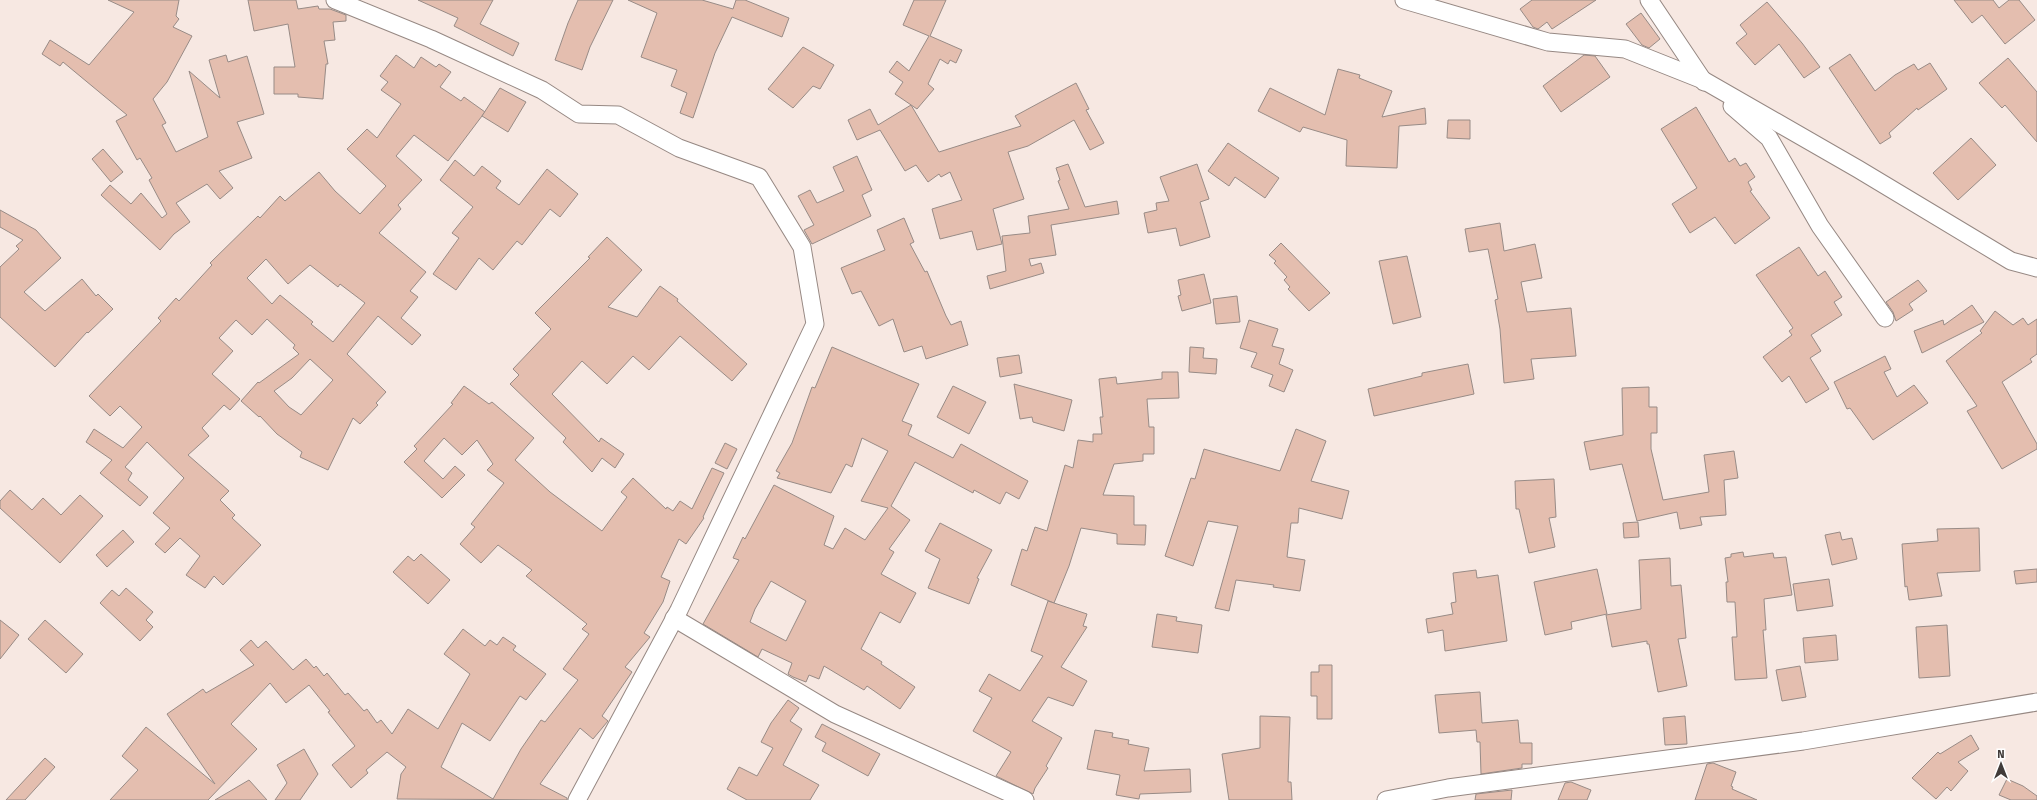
<svg xmlns="http://www.w3.org/2000/svg" width="2037" height="800" font-family="'Fira Sans',sans-serif">
<rect width="100%" height="100%" fill="#f7e8e2"/>
<g fill="#e4beaf" stroke="#988b86" fill-rule="evenodd">
<polygon points="108,0 179,0 176,16 179,19 173,27 192,36 167,82 153,99 166,123 162,125 176,152 208,137 189,71 220,98 209,60 226,55 228,62 247,56 264,114 237,122 252,158 219,171 233,188 220,199 207,184 176,203 190,222 174,234 160,250 101,195 110,185 131,204 141,193 162,218 167,214 149,180 152,178 140,158 137,160 116,121 127,115 63,62 60,66 42,54 50,40 89,65 134,12"/>
<polygon points="248,0 296,0 298,9 318,6 319,9 330,9 346,15 346,21 333,22 335,40 324,41 328,64 326,64 323,99 298,97 298,94 274,94 274,67 295,67 288,24 254,31"/>
<polygon points="418,0 493,0 480,24 519,43 513,56 454,26 458,18"/>
<polygon points="578,0 613,0 590,47 582,70 555,60 568,23"/>
<polygon points="628,0 702,0 733,9 736,0 745,0 789,18 782,37 732,17 715,53 693,118 680,113 687,93 671,86 677,70 641,57 657,13"/>
<polygon points="914,0 946,0 930,36 962,50 956,63 950,60 948,64 940,59 928,84 934,89 917,109 895,94 903,82 889,72 897,61 909,71 929,36 903,25"/>
<polygon points="1532,0 1596,0 1552,29 1547,22 1538,29 1533,27 1520,9"/>
<polygon points="1954,0 1993,0 1999,8 2009,0 2019,0 2035,20 2005,44 1982,15 1972,23"/>
<polygon points="1767,2 1802,43 1820,67 1804,78 1779,44 1755,65 1736,43 1747,34 1740,25"/>
<polygon points="1641,13 1660,39 1649,48 1642,45 1626,24"/>
<polygon points="803,47 834,65 820,89 813,86 793,108 768,89"/>
<polygon points="1850,54 1875,91 1895,75 1914,64 1918,70 1930,63 1947,89 1918,110 1917,108 1889,133 1891,137 1880,144 1829,68"/>
<path d="M 396,55 L 414,68 L 421,57 L 436,67 L 439,64 L 451,72 L 440,87 L 461,101 L 464,97 L 485,112 L 448,161 L 414,135 L 396,156 L 422,180 L 398,205 L 401,209 L 379,233 L 426,272 L 410,291 L 418,297 L 401,318 L 421,335 L 412,345 L 378,316 L 347,354 L 386,392 L 376,403 L 378,405 L 360,424 L 353,418 L 328,470 L 300,457 L 302,452 L 277,434 L 260,416 L 259,417 L 241,401 L 258,382 L 259,383 L 299,354 L 293,348 L 295,345 L 267,319 L 252,335 L 236,320 L 219,338 L 233,351 L 212,374 L 240,399 L 230,410 L 224,405 L 202,428 L 209,436 L 188,455 L 229,491 L 220,500 L 235,515 L 232,518 L 261,545 L 223,585 L 214,576 L 205,588 L 186,575 L 200,556 L 180,538 L 165,553 L 155,544 L 170,528 L 153,513 L 184,478 L 147,442 L 125,467 L 132,473 L 128,480 L 148,497 L 140,506 L 100,473 L 112,460 L 86,442 L 94,429 L 123,448 L 142,427 L 120,406 L 110,416 L 89,396 L 161,321 L 158,318 L 176,298 L 179,301 L 212,265 L 210,263 L 258,216 L 260,218 L 280,196 L 285,201 L 319,172 L 335,191 L 360,214 L 386,186 L 347,149 L 367,129 L 377,138 L 401,104 L 381,90 L 388,82 L 380,76 ZM 266,259 L 288,284 L 310,265 L 338,287 L 340,284 L 365,303 L 333,342 L 311,324 L 313,322 L 280,295 L 272,304 L 247,278 ZM 310,359 L 333,380 L 301,415 L 289,407 L 274,391 L 292,378 Z"/>
<polygon points="1584,55 1595,56 1610,77 1561,112 1543,86"/>
<polygon points="2008,58 2037,92 2037,142 2005,105 2002,108 1979,83"/>
<polygon points="1338,69 1360,75 1359,78 1392,91 1382,117 1425,108 1426,124 1399,126 1397,168 1346,166 1347,140 1303,127 1300,132 1258,111 1270,88 1325,115"/>
<polygon points="1076,83 1089,109 1086,110 1104,143 1090,150 1074,120 1028,146 1008,152 1024,199 993,209 1002,244 977,250 972,231 940,239 932,209 962,200 950,172 941,177 939,174 928,182 916,165 905,171 880,130 857,140 848,120 870,109 878,125 911,105 939,152 1021,126 1015,116"/>
<polygon points="500,88 526,102 508,132 482,116"/>
<polygon points="1696,107 1729,162 1735,158 1740,166 1746,163 1755,177 1748,182 1752,190 1750,191 1770,218 1735,244 1715,217 1690,233 1672,204 1697,188 1661,129"/>
<polygon points="1448,120 1470,120 1470,139 1447,138"/>
<polygon points="1971,138 1996,165 1958,200 1933,173"/>
<polygon points="1228,143 1279,178 1265,198 1235,177 1229,186 1208,171"/>
<polygon points="103,149 123,172 111,182 92,159"/>
<polygon points="857,156 872,190 862,195 871,216 812,244 804,230 814,225 798,196 810,190 817,203 844,191 833,167"/>
<polygon points="455,160 474,176 482,166 501,181 496,188 519,205 547,169 578,194 560,217 550,209 522,245 517,241 493,270 479,258 456,290 433,274 459,238 452,233 473,207 440,180"/>
<polygon points="1068,164 1085,207 1117,201 1119,214 1051,225 1056,255 1029,259 1031,266 1041,263 1044,273 990,289 987,276 1006,271 1002,236 1030,233 1028,216 1069,209 1058,181 1060,180 1056,168"/>
<polygon points="1197,164 1209,199 1200,202 1210,237 1180,246 1176,228 1148,233 1144,213 1157,210 1156,203 1169,201 1160,177"/>
<polygon points="0,210 36,230 61,258 24,292 45,311 82,279 96,296 98,294 113,309 88,333 87,332 55,367 0,317 0,267 19,249 16,246 23,240 0,227"/>
<polygon points="904,218 914,242 910,244 925,272 927,271 946,316 951,325 961,321 968,345 926,359 922,346 904,352 893,319 879,326 861,291 852,294 841,268 885,250 877,230"/>
<polygon points="1500,223 1504,251 1535,244 1542,278 1521,282 1527,312 1571,308 1576,356 1531,359 1534,379 1504,383 1500,329 1495,300 1498,299 1488,249 1469,252 1465,229"/>
<polygon points="607,237 642,270 608,307 637,317 660,286 678,299 677,301 747,364 732,381 680,336 649,370 633,356 607,384 582,361 552,394 599,442 601,438 624,454 615,468 602,458 592,472 563,442 566,438 510,384 519,375 513,369 551,329 535,313 590,258 588,257"/>
<polygon points="1281,243 1330,293 1309,311 1288,289 1290,287 1284,280 1287,277 1274,263 1276,261 1269,255"/>
<polygon points="1799,247 1818,276 1825,271 1842,297 1834,302 1842,315 1811,335 1821,351 1810,358 1829,389 1806,403 1789,376 1782,382 1763,357 1792,335 1789,331 1793,328 1756,275"/>
<polygon points="1407,256 1421,317 1393,324 1379,261"/>
<polygon points="1204,274 1211,303 1182,311 1178,296 1181,295 1178,280"/>
<polygon points="1918,280 1927,291 1909,304 1913,310 1896,321 1893,312 1886,302"/>
<polygon points="1237,296 1240,322 1216,324 1213,299"/>
<polygon points="1972,305 1984,322 1922,353 1914,331 1943,320 1944,325"/>
<polygon points="1995,311 2013,325 2023,318 2028,325 2037,319 2037,354 2030,359 2032,362 2002,382 2037,444 2037,449 2002,469 1967,411 1977,406 1946,361 1982,333 1980,331"/>
<polygon points="1249,320 1278,329 1272,346 1284,349 1279,364 1293,370 1284,392 1269,386 1273,375 1251,367 1257,353 1240,348"/>
<path d="M 832,347 L 919,384 L 902,421 L 912,425 L 908,435 L 953,458 L 961,444 L 1028,481 L 1019,499 L 1006,492 L 1000,504 L 974,490 L 973,493 L 915,462 L 891,506 L 910,520 L 889,549 L 894,552 L 881,574 L 916,593 L 900,623 L 880,612 L 861,649 L 882,662 L 881,664 L 915,687 L 900,709 L 867,686 L 864,690 L 824,666 L 819,679 L 809,675 L 806,682 L 793,677 L 788,674 L 792,663 L 762,649 L 758,657 L 703,624 L 739,560 L 733,558 L 743,537 L 745,539 L 774,485 L 834,516 L 824,545 L 833,549 L 845,528 L 865,540 L 888,508 L 861,501 L 888,451 L 862,438 L 852,467 L 846,464 L 831,493 L 777,478 L 780,473 L 776,471 L 792,443 L 812,387 L 815,388 ZM 771,581 L 806,601 L 786,641 L 750,622 L 755,609 Z"/>
<polygon points="1190,347 1204,348 1203,358 1217,359 1216,374 1189,372"/>
<polygon points="1019,355 1022,373 1000,377 997,358"/>
<polygon points="1885,356 1891,369 1884,372 1897,397 1914,385 1928,403 1873,440 1850,408 1847,409 1834,382"/>
<polygon points="1468,364 1474,394 1374,416 1368,389 1422,376 1422,373"/>
<polygon points="1162,372 1178,372 1179,398 1147,399 1149,427 1154,427 1154,454 1143,454 1143,461 1114,464 1103,495 1134,496 1134,525 1146,525 1145,545 1117,544 1117,534 1081,528 1069,566 1054,603 1011,585 1022,549 1027,551 1035,527 1047,531 1065,465 1073,468 1078,440 1093,442 1093,434 1102,434 1100,417 1103,417 1099,379 1116,377 1117,384 1162,379"/>
<polygon points="1014,384 1072,400 1064,431 1033,422 1032,417 1020,419"/>
<polygon points="464,386 489,404 492,402 534,438 515,460 550,492 602,531 627,497 621,492 633,478 666,509 667,507 673,511 680,501 692,509 712,468 724,473 703,517 704,518 686,544 679,539 661,577 670,581 663,602 644,633 650,637 625,667 632,672 602,716 608,721 593,739 580,728 540,784 567,798 567,800 397,799 401,774 406,767 387,752 366,770 368,773 351,788 332,765 355,746 328,712 330,711 309,685 286,703 270,683 231,724 257,749 208,800 110,800 138,770 122,756 146,727 215,784 167,714 203,689 206,693 254,665 240,650 251,640 258,648 266,641 293,670 306,659 314,668 316,666 324,676 327,673 345,695 348,693 364,711 367,709 377,723 381,720 392,734 408,709 438,729 470,674 444,654 463,629 485,646 490,640 497,645 503,637 516,646 513,650 546,674 526,700 520,696 490,741 462,723 441,767 493,799 521,749 541,720 545,722 578,680 563,669 589,634 582,629 587,624 526,576 532,570 498,545 481,563 460,544 475,527 471,524 504,483 487,470 493,464 477,440 462,455 444,438 424,461 443,479 455,466 465,475 442,498 404,462 417,449 414,446 453,404 451,403"/>
<polygon points="953,386 986,402 969,434 937,417"/>
<polygon points="1649,387 1649,407 1657,407 1657,433 1651,433 1651,449 1663,500 1709,492 1704,455 1734,451 1738,478 1724,480 1726,515 1700,517 1702,525 1680,529 1677,512 1637,521 1622,464 1590,470 1584,442 1623,435 1622,388"/>
<polygon points="1296,429 1326,441 1311,481 1349,491 1342,519 1299,508 1298,523 1291,523 1287,557 1305,560 1300,591 1273,587 1274,585 1236,580 1229,611 1215,608 1238,526 1208,521 1193,566 1165,556 1191,478 1195,479 1204,449 1280,471"/>
<polygon points="725,443 737,449 727,469 715,463"/>
<polygon points="1554,479 1556,517 1549,518 1555,547 1529,553 1519,509 1516,509 1515,481"/>
<polygon points="10,490 32,510 43,498 61,515 80,495 103,516 60,563 0,508 0,501"/>
<polygon points="1638,522 1639,537 1624,538 1623,523"/>
<polygon points="940,523 992,550 977,578 979,579 969,604 928,588 940,559 925,551"/>
<polygon points="1979,528 1980,571 1937,573 1942,596 1909,600 1907,586 1905,587 1902,544 1938,541 1937,529"/>
<polygon points="123,530 134,542 107,567 96,555"/>
<polygon points="1840,532 1842,540 1852,538 1857,559 1832,565 1825,535"/>
<polygon points="1743,552 1744,557 1773,553 1774,558 1786,557 1792,595 1764,599 1766,630 1763,630 1767,678 1735,680 1732,637 1737,637 1735,602 1727,602 1726,582 1728,582 1725,558 1731,557 1731,554"/>
<polygon points="421,554 450,580 428,604 393,572 408,556 414,561"/>
<polygon points="1670,558 1671,586 1681,585 1686,638 1678,639 1687,686 1658,692 1649,644 1647,644 1647,641 1612,647 1606,615 1641,609 1639,560"/>
<polygon points="1597,569 1607,614 1571,622 1572,629 1545,635 1534,582"/>
<polygon points="2037,569 2037,582 2016,584 2014,571"/>
<polygon points="1476,570 1477,578 1498,575 1507,641 1445,651 1443,630 1428,633 1426,619 1453,614 1451,603 1456,602 1453,573"/>
<polygon points="1829,579 1833,606 1797,611 1793,584"/>
<polygon points="126,588 153,612 146,620 153,627 140,641 100,603 112,590 119,596"/>
<polygon points="1048,601 1087,614 1083,626 1087,627 1061,667 1087,681 1073,706 1048,697 1032,721 1062,738 1046,766 1048,768 1035,788 1033,794 996,776 1011,752 973,731 992,698 979,691 989,674 1020,691 1043,656 1031,651"/>
<polygon points="1157,614 1177,617 1176,621 1202,625 1198,653 1152,647"/>
<polygon points="0,620 19,635 0,659"/>
<polygon points="45,620 83,654 66,673 28,639"/>
<polygon points="1947,625 1950,676 1919,678 1916,627"/>
<polygon points="1836,635 1838,660 1805,663 1803,638"/>
<polygon points="1319,665 1332,665 1332,719 1317,719 1317,696 1311,696 1311,672 1319,672"/>
<polygon points="1800,666 1806,697 1782,701 1776,670"/>
<polygon points="1480,692 1482,723 1518,720 1520,743 1532,743 1532,764 1522,764 1522,768 1481,774 1480,742 1477,742 1476,730 1439,733 1435,695"/>
<polygon points="788,700 799,708 790,721 802,729 783,765 819,785 810,800 747,800 727,789 739,767 757,776 773,748 761,742 771,723"/>
<polygon points="1260,716 1290,717 1288,782 1291,782 1292,800 1229,800 1222,754 1260,748"/>
<polygon points="1685,716 1687,744 1665,745 1663,718"/>
<polygon points="822,724 880,754 868,776 822,751 826,743 815,737"/>
<polygon points="1095,730 1113,733 1112,737 1129,740 1128,744 1149,748 1144,771 1190,769 1191,792 1140,794 1139,799 1116,795 1120,775 1087,769"/>
<polygon points="1971,735 1979,749 1958,762 1968,771 1951,791 1947,787 1936,799 1912,778 1938,752 1940,754"/>
<polygon points="304,749 318,774 300,800 275,800 287,783 277,765"/>
<polygon points="45,758 55,767 25,800 6,800"/>
<polygon points="1713,763 1736,772 1731,786 1733,787 1732,789 1757,800 1695,800 1707,764"/>
<polygon points="2007,779 2023,786 2037,796 2037,800 2011,800 1999,795"/>
<polygon points="249,780 267,800 215,800"/>
<polygon points="1571,782 1591,790 1587,800 1558,800 1565,783"/>
<polygon points="1512,790 1511,800 1475,800 1476,794"/>
</g>
<g fill="none" stroke-linecap="round" stroke-linejoin="round">
<defs>
<g id="minor">
<polyline points="335,0 431,39 542,90 579,114 618,115 679,148 759,177 802,247 815,324 679,610 577,800"/>
<polyline points="1404,0 1548,42 1625,49 1703,80 1858,169 2011,261 2037,268"/>
<polyline points="1649,0 1704,82"/>
<polyline points="1732,106 1769,138 1820,226 1885,318"/>
<polyline points="674,618 835,714 1025,800"/>
<polyline points="1386,800 1448,788 1803,741 2037,702"/>
</g>
</defs>
<use href="#minor" stroke="#968883" stroke-width="19"/>
<use href="#minor" stroke="#fff" stroke-width="17"/>
</g>
<g transform="translate(2001 764)" stroke="#ffffff" stroke-width="3" paint-order="stroke">
<path d="M0-3L7 15L0 10L-7 15Z" fill="#413b39"/>
<text y="-6" font-size="11" font-weight="bold" text-anchor="middle" fill="#413b39">N</text>
</g>
</svg>
